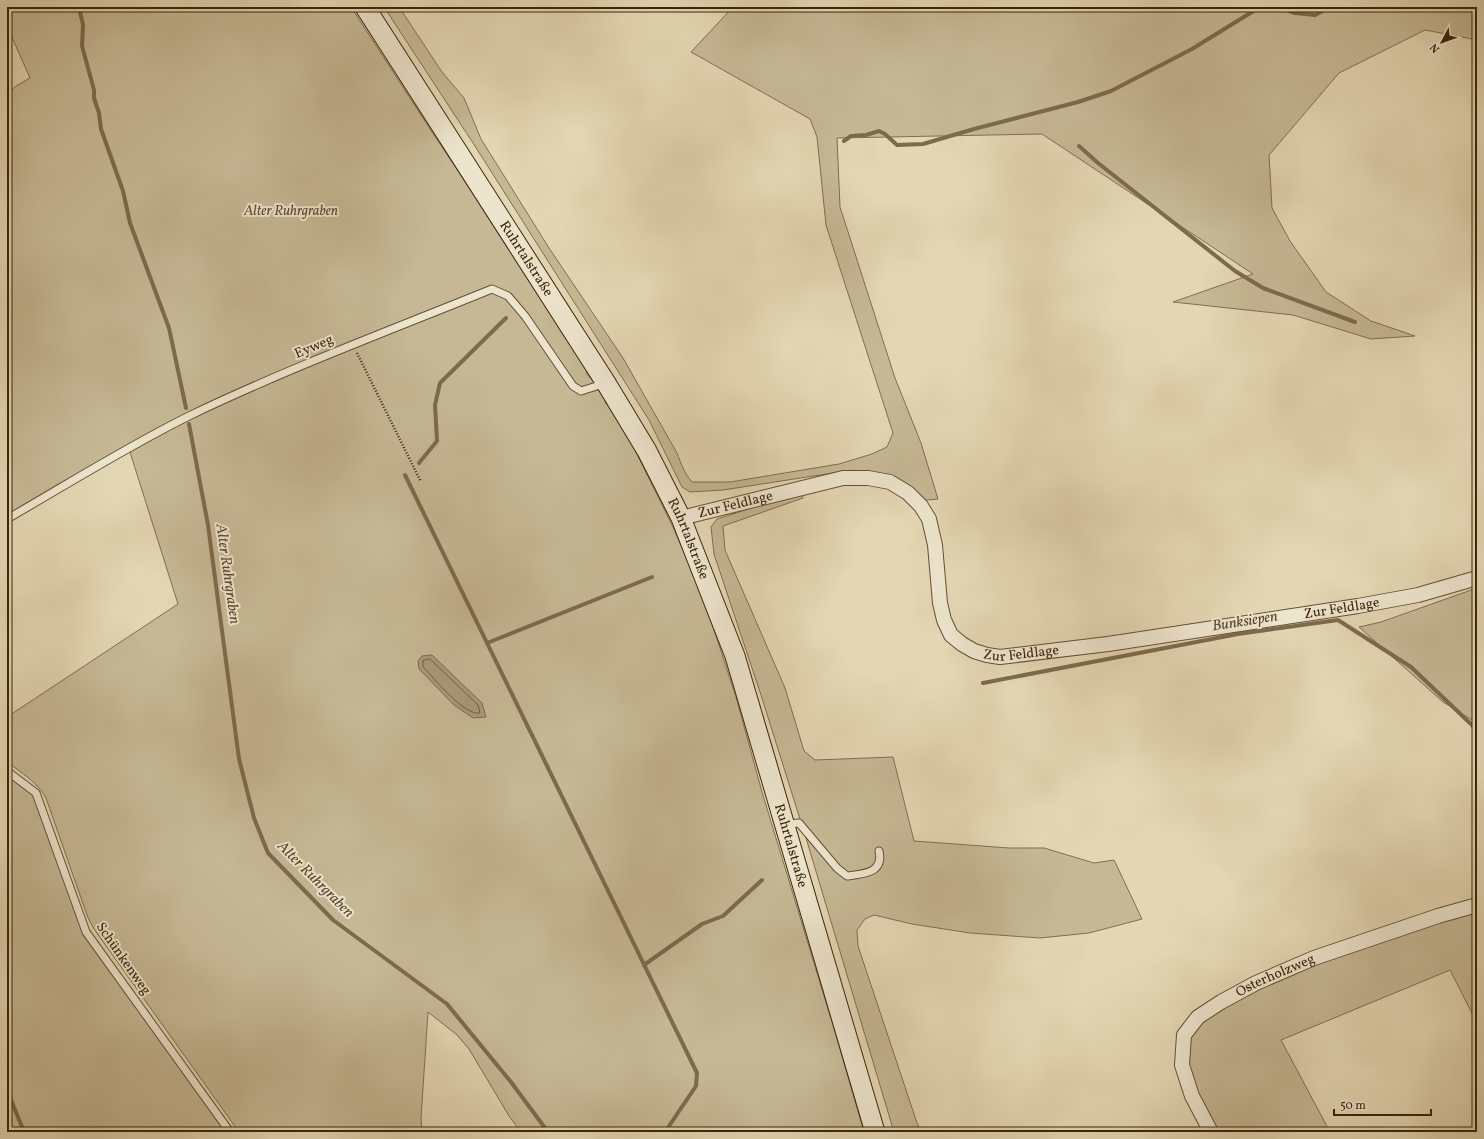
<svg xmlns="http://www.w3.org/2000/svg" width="1484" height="1139" font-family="Vollkorn,serif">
<rect width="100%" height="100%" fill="#e3d6b2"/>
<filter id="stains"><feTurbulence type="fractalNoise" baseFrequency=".005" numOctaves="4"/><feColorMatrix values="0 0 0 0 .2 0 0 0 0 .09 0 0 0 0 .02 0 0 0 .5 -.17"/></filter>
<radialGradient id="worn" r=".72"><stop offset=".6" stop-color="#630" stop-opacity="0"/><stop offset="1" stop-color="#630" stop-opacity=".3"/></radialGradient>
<g fill="#c6b895" stroke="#806e50">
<path d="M 7,7 L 351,7 L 432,132 L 505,241 L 587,371 L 586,373 L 602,391 L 606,404 L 609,406 L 631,442 L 673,527 L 704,599 L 736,697 L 762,792 L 835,1032 L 864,1132 L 521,1132 L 509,1116 L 469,1049 L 457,1035 L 428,1012 L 421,1118 L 422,1132 L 239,1132 L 94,929 L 88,918 L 46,798 C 37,782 22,773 7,762 L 7,717 L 178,604 L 129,449 L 7,519 L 7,94 L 16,86 L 30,78 L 7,26 Z"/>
<path d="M 384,7 L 399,7 L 442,72 L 464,98 L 481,139 L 549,248 L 623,358 L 677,453 C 681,463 684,473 692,482 L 730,482 L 839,464 L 872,454 L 887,447 L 893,433 L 826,225 L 817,137 L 810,119 L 691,52 L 733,7 L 1477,7 L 1477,40 L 1425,30 L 1339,73 L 1269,155 L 1272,208 L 1290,241 L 1326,292 L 1371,321 L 1415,336 L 1371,339 L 1293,315 L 1173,302 L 1253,274 L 1042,134 L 837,138 L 840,207 L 895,378 L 921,443 L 938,499 L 926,500 L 902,482 L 880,474 L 833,473 L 723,490 L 690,492 L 682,487 L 649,420 L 473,143 Z"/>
<polygon points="802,492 803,498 723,526 725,550 785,688 804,751 815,760 893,757 914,841 1009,848 1044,848 1094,863 1114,860 1142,919 1089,933 1040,938 970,933 912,924 874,915 865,919 857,930 858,946 917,1123 922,1132 894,1132 806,838 761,695 714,554 711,527 717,519"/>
<polygon points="1477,588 1477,723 1443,702 1359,627 1381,622"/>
<polygon points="7,771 36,793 86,932 230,1132 7,1132"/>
<polygon points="1477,905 1477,1023 1450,970 1281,1040 1330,1132 1211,1132 1192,1096 1184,1035 1256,983"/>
</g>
<polygon fill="#aa9979" stroke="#7d6a4d" points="432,655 482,703 486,717 473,718 454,705 419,669 418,661 422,656"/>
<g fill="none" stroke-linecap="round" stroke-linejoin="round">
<path stroke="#725e42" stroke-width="1" d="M 430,659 L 478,705 L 480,713 C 464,716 434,678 423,667 L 423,661 Z"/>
<g stroke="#7d6a4d" stroke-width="4">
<polyline points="79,7 83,25 82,46 94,90 94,98 99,113 101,129 123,191 130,223 169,328 186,408"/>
<polyline points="1278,7 1295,13 1315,15 1330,7"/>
<polyline points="844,141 851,136 866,135 879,131 885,134 897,145 923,144 974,129 1078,102 1111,91 1192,49 1260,7"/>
<polyline points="1079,146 1098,163 1235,271 1263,288 1355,322"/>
<polyline points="189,424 208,525 239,759 254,818 268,853 333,920 447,1004 511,1082 548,1132"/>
<polyline points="419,463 437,441 435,405 440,383 506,318"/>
<polyline points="405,475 697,1073 696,1086 665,1132"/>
<polyline points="487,643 652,577"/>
<polyline points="983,683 1238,634 1338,620 1411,667 1473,726 1477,727"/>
<polyline points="644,965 702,924 723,916 762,880"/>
<polyline points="7,1090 24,1132"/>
</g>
<defs>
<g id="lane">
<path d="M 7,519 C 68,484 128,446 191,415 C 289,368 391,330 492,289 L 508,296 L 525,316 L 573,386 L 581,391 L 606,383"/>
<polyline points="7,771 36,793 86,932 230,1132"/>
<path d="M 786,824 L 799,823 L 837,868 L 847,876 C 864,874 884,873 879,851"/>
</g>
<g id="street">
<path id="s1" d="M 681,518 L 843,478 L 868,478 L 890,482 L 908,493 L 921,506 L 929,519 L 935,545 L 940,603 L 944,620 L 951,635 L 962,644 L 974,651 L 987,655 L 1000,657 L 1108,644 L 1358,606 L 1418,595 L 1477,578"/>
<path id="s2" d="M 1211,1132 L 1192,1096 L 1182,1065 L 1184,1035 L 1198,1017 L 1221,1002 L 1256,983 L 1314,958 L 1438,916 L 1477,905"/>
</g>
<g id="secondary">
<path id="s3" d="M 365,7 L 606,383 L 647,451 L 681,518 L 735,656 L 875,1132"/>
</g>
</defs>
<use href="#lane" stroke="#645034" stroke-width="9"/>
<use href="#street" stroke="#645034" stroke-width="16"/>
<use href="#secondary" stroke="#3a240a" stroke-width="21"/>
<polyline stroke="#3a240a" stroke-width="2.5" stroke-dasharray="1 2" stroke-linecap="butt" points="357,353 421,482"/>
<use href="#lane" stroke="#ede4cd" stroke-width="7"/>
<use href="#street" stroke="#ede4cd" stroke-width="14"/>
<use href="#secondary" stroke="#ede4cd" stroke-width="19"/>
</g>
<g text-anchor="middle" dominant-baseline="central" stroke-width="4" stroke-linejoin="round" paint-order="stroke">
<g font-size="14" font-style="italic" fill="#5d492d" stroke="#ede4cd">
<text x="291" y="211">Alter Ruhrgraben</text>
</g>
<g font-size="14" fill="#3a240a" stroke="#ede4cd">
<text stroke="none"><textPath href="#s3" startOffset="299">Ruhrtalstraße</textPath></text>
<text transform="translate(314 347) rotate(-23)">Eyweg</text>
<text stroke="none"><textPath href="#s1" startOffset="56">Zur Feldlage</textPath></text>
<text stroke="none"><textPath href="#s3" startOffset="623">Ruhrtalstraße</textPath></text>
<text stroke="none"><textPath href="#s1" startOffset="788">Zur Feldlage</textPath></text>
<text stroke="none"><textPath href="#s1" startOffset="464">Zur Feldlage</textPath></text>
<text stroke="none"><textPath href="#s3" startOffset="947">Ruhrtalstraße</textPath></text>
<text transform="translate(123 959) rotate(55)">Schünkenweg</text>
<text stroke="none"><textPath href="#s2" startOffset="214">Osterholzweg</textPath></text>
</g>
<g font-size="15" font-style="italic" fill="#5c472b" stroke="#ede4cd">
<text transform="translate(227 574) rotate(82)">Alter Ruhrgraben</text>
<text transform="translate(1245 622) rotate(-9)">Bunksiepen</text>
<text transform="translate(315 880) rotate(45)">Alter Ruhrgraben</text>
</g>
</g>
<rect width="1484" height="1139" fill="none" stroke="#e3d6b2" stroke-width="24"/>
<rect x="8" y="8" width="1468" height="1123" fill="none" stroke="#3a240a" stroke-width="2"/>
<rect x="12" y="12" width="1460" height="1115" fill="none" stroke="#3a240a"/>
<g transform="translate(1442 42) rotate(229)" stroke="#ede4cd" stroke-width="3" paint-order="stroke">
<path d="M0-3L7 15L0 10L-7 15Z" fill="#3a240a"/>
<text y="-6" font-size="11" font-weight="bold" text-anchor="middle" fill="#3a240a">N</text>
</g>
<path d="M1334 1109v6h97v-6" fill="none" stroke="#3a240a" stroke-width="2"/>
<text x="1340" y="1109" font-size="12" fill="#3a240a" stroke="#ede4cd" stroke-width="3" paint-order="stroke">50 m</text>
<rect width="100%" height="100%" filter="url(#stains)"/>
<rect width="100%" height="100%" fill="url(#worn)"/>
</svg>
